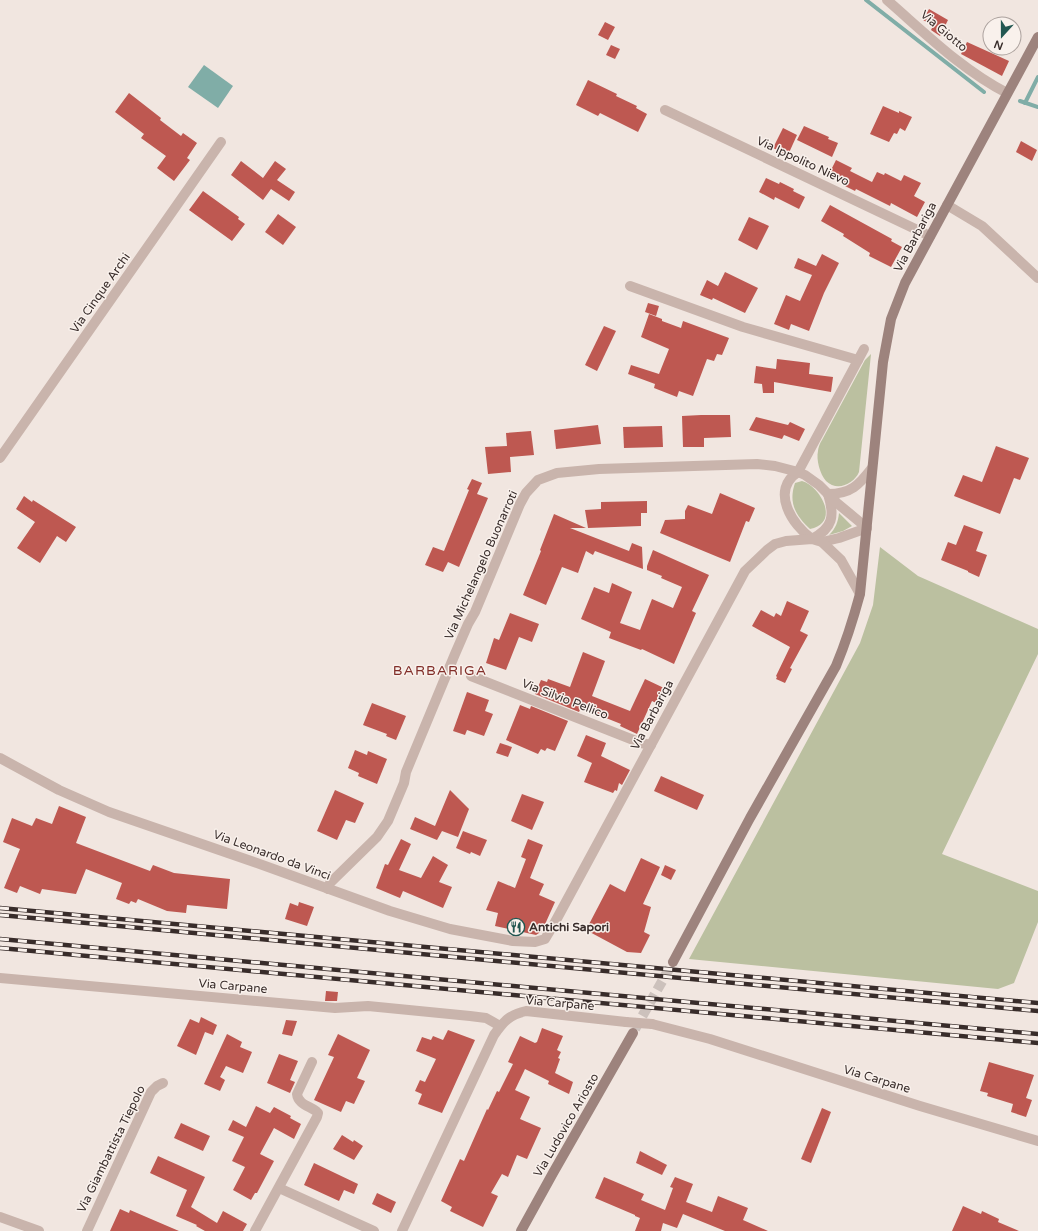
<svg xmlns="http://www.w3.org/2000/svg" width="1038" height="1231" font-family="'Varela Round',sans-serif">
<rect width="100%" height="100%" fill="#f1e6e0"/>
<g fill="#bbc0a0">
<path d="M 871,354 L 859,472 C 854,484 837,492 826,481 C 820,474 816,460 818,451 C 818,448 820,443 822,440 L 865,360 Z"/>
<path d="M 802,481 C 820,486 841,523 810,529 C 796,516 788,503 795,483 Z"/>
<path d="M 839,513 L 852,526 L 843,531 L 829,535 C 836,528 838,522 839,513 Z"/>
<polygon points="880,547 918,576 1038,629 1038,654 942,854 1038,891 1038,922 1014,983 998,989 689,959 860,643 873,605"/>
</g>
<polygon fill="#80ada7" points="204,65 233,86 218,108 188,87"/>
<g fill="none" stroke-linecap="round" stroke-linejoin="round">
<g stroke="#80ada7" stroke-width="4">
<polyline points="866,0 984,92"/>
<polyline points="1020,101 1038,107"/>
<polyline points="1025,103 1038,77"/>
</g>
</g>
<g fill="#be5851">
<polygon points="929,9 948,20 940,36 931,30 933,26 923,20"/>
<polygon points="605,22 615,27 608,40 598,35"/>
<polygon points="967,42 1009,61 1002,76 961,54"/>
<polygon points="611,45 620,49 615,59 606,55"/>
<polygon points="588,80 617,94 616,96 637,106 636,108 647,114 638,132 600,113 598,116 576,105"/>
<polygon points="129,93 161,118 160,120 181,136 183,133 197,143 187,158 190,160 174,181 157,168 166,156 141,138 144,134 115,112"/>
<polygon points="883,106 899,113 899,111 912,117 905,131 900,128 897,134 894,133 889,142 870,134"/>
<polygon points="804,126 829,137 828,139 838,143 832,157 797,140"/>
<polygon points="783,128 797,135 788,155 773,148"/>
<polygon points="1021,141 1037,150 1032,161 1016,152"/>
<polygon points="836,160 852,168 850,171 872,182 877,172 884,175 885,173 901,181 904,175 921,183 914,196 925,202 917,217 891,203 890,206 856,189 855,191 841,184 843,181 829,174"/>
<polygon points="241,161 263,178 275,161 286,169 277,180 295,192 289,201 271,189 263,200 231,175"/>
<polygon points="766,178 779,184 780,182 794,189 793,191 805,197 799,209 775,197 774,200 759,192"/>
<polygon points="203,191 239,217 238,219 245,224 232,241 189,210"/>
<polygon points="830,205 892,239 891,241 902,247 891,267 869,256 870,253 843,236 844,234 821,221"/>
<polygon points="278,214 296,227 283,245 265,232"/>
<polygon points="749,217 769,226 757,250 738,240"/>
<polygon points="822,254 839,263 824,293 809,331 791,324 789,330 774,324 786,295 800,301 812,275 794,268 798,258 816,266"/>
<polygon points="725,272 758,288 745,313 713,298 712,300 700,295 707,280 718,286"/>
<polygon points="648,303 659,306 656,316 645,312"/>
<polygon points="649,314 662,319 662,321 681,328 683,321 729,338 722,355 717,354 714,361 707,359 693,396 679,391 677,397 654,388 655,384 628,374 631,365 659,374 669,349 641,337"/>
<polygon points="604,326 616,331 597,371 585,365"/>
<polygon points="777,359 810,363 809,374 833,377 831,392 774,382 774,393 763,393 762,384 754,383 756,366 776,369"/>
<polygon points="701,415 730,415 731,437 704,438 704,447 683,447 682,416"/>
<polygon points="756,417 788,425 790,422 805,429 799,441 784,435 782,439 749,430"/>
<polygon points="598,425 601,444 556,449 554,430"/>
<polygon points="662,426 663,447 624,448 623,427"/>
<polygon points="531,431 534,455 510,457 511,472 488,474 485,447 507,446 506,433"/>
<polygon points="996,446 1029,458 1020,480 1014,478 1000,514 954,496 963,475 982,482"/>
<polygon points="472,479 482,483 477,494 488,498 459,567 448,562 443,572 425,565 433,547 444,551 469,490 467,489"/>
<polygon points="720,493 755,508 749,522 746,521 730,562 660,533 665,520 685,519 685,511 688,505 712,514"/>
<polygon points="24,496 32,502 33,500 76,527 66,542 57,536 40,563 17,548 35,522 16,509"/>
<polygon points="647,501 647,513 641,513 641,526 588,528 585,510 601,509 601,502"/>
<polygon points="554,514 586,528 570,528 629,551 632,543 642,547 643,569 595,551 593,555 586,551 578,573 562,567 546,605 523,595 541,551 540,550"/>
<polygon points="964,525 983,532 976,551 987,555 979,577 968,572 968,571 941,560 948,542 956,545"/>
<polygon points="653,550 709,575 692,611 696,613 674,664 642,649 641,650 609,638 611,632 581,619 594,587 609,593 612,583 632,592 620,623 640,630 652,599 673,608 682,587 661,578 662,576 647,570 647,566"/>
<polygon points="787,601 809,611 800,631 808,635 790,668 792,669 785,683 776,679 777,677 776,676 790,647 752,626 761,610 774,617 776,613 781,616"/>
<polygon points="510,613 539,624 532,642 519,637 506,670 486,663 494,638 499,640"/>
<polygon points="583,652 605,661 592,696 630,711 645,679 664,688 656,703 652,701 637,734 620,726 621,724 581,708 579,712 535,694 541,680 547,682 548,679 570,687"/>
<polygon points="467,692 489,700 485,711 493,714 484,736 467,730 465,735 453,731"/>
<polygon points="372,703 406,716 396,740 386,736 387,734 363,725"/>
<polygon points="520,705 530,709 531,706 568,721 555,751 547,748 545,751 541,749 538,754 506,740"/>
<polygon points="586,735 606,743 601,756 630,770 622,785 619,783 617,791 615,790 613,793 584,782 592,763 577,756"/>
<polygon points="500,743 512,747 508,757 496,753"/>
<polygon points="355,750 367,755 368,751 387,759 377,784 358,776 359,773 348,768"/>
<polygon points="661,776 704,795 697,810 654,791"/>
<polygon points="335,790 364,803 355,823 346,820 337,840 317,831"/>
<polygon points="450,790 469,809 458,837 442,831 437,840 410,829 415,817 435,826"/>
<polygon points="522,794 544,802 532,830 511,821"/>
<polygon points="59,806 86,817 76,843 150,871 153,865 174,873 230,879 227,909 187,905 186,913 167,911 138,899 136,903 131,901 129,904 116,899 122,883 86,869 76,894 42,889 40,894 20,886 17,893 4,888 20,849 3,842 12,818 32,826 36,818 52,824"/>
<polygon points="463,831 487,840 480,856 471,852 470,854 456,848"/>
<polygon points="401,839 411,844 399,870 421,878 433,856 448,865 439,882 452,887 443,908 403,891 400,898 376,888 385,864 388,865"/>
<polygon points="528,839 543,845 530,878 544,884 539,895 555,902 542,931 536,935 495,926 498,913 486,910 498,881 515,888 526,859 521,857"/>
<polygon points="641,858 660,867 643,904 651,907 644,932 650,935 641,953 627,952 586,930 610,884 625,892"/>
<polygon points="665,865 676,870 671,880 661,875"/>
<polygon points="299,902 314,907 307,926 285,919 290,903 298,906"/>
<polygon points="326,991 338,992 337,1001 325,1001"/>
<polygon points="201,1017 217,1025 213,1035 205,1032 196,1055 177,1046 190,1019 199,1023"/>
<polygon points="286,1020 297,1021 292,1036 282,1034"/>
<polygon points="542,1028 563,1036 557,1050 561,1052 558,1058 560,1059 555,1073 573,1082 569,1094 548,1084 549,1081 525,1069 515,1090 530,1097 520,1119 541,1128 527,1159 517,1155 508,1177 502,1174 491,1193 498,1196 483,1227 450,1211 452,1207 441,1201 460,1159 464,1161 487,1109 488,1110 497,1091 499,1092 513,1064 508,1062 520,1036 535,1043 537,1042"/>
<polygon points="448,1030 475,1040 442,1113 418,1104 422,1094 415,1091 420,1080 425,1082 436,1059 416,1051 422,1037 431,1040 433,1036 443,1040"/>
<polygon points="227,1034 242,1042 240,1047 252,1052 243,1073 226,1066 220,1077 225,1080 220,1091 204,1084"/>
<polygon points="338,1034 370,1050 357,1078 365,1081 354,1104 346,1101 341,1112 314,1100 334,1057 328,1055"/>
<polygon points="279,1054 298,1061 290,1080 295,1082 290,1093 267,1083"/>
<polygon points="989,1062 1034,1075 1026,1098 1032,1100 1026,1117 1011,1112 1013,1104 987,1096 988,1093 980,1091"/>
<polygon points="256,1106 270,1113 274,1107 291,1116 290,1118 301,1124 294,1139 274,1128 260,1154 274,1161 257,1193 255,1193 251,1200 233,1190 245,1167 232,1161 244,1137 228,1130 233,1120 246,1127"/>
<polygon points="822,1108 831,1112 811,1163 801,1159"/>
<polygon points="181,1123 210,1136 203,1151 174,1138"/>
<polygon points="342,1135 353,1142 354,1140 363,1146 354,1160 333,1149"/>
<polygon points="640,1151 667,1165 662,1175 636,1163"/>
<polygon points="158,1156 205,1177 191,1207 217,1223 223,1211 247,1224 243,1231 205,1231 196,1226 197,1225 176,1216 187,1190 150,1173"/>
<polygon points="314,1163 358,1184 354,1194 344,1190 339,1201 304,1185"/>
<polygon points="604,1177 644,1194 641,1200 665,1210 673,1188 670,1187 675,1177 693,1184 686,1202 712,1212 718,1196 748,1208 743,1220 768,1231 725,1231 683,1214 677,1228 663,1223 661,1231 635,1231 640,1218 635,1216 635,1215 595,1198"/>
<polygon points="377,1193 396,1202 391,1213 372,1204"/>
<polygon points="963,1206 981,1214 982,1211 999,1219 998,1222 1019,1231 952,1231"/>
<polygon points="120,1209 129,1213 130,1210 179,1231 110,1231"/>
</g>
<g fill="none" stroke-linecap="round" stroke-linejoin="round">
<polyline stroke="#ccc1bc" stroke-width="10" stroke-dasharray="10 5" stroke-linecap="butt" points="635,1029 673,962"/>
<g stroke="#c9b4ac" stroke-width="10">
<path d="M 887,0 C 925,33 962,70 1007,93"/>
<polyline points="665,110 930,236"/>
<polyline points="947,205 982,226 1038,278"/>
<polyline points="630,286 743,327 858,360"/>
<polyline points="0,458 221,142"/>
<polyline points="798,472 864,349"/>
<polyline points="471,676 641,743 651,745"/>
<polyline points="0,978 335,1008 368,1006 470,1016 486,1018 500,1026"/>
<polyline points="279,1188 374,1231"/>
<polyline points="0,1217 39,1231"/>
<polyline points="87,1231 151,1092 157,1086 163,1083"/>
<path d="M 255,1231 L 317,1117 L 318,1113 L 316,1111 C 309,1106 298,1104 297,1094 L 312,1062"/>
</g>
<g stroke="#c9b4ac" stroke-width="10">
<path d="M 798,472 C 770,490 792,525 812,539 C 833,528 835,516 828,494"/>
<path d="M 828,494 C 851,494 859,485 872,468"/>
<polyline points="822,542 839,538 867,528"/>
<polyline points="0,758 59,790 109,812 254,862 390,911 450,929 513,941 535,942 545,939 554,924 745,571 767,550 775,544 786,541 812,539 822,542 841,560 860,594"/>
<polyline points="328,889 330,883 377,837 388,821 404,783 406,772 455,654 468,624 475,612 520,504 526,493 538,480 557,473 599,469 757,464 775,466 798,472 805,475 819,485 837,503 867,528"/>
<polyline points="652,1024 710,1039 920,1106 1038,1141"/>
<path d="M 402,1231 L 494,1035 C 504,1021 509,1015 526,1011 L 626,1022"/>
</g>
<g stroke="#9d837d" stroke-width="10">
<path d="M 673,962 L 750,818 L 836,666 C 846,642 853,620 860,594 L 883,362 L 891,319 L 905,283 L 1038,37"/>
<polyline points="521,1231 553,1173 633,1033"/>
</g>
<defs>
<g id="rail">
<polyline points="0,908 1038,1003"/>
<polyline points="0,915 1038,1011"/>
<polyline points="0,939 1038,1034"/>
<polyline points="0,948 1038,1043"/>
</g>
</defs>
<use href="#rail" stroke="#382c2a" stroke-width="4.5"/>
<use href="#rail" stroke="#f9f1ec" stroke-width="3" stroke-dasharray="9" stroke-linecap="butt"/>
<polyline stroke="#c9b4ac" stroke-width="10" points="626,1022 652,1024"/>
</g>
<defs>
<symbol id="restaurant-ring" viewBox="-11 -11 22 22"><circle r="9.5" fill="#f9f1ec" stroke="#225751" stroke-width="1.5"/><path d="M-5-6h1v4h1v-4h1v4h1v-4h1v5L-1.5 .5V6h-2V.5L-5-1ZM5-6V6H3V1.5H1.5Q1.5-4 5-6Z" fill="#225751"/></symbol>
</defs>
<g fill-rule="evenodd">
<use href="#restaurant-ring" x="506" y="917" width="20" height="20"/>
</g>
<g text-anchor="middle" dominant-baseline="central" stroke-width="3" stroke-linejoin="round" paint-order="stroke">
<g font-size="12" fill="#382c2a" stroke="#f9f1ec">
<text transform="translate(944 31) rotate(40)">Via Giotto</text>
<text transform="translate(803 161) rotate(25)">Via Ippolito Nievo</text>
<text transform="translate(915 237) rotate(-62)">Via Barbariga</text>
<text transform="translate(100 293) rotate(-55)">Via Cinque Archi</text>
<text transform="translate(481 565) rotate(-66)">Via Michelangelo Buonarroti</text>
<text transform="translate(565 699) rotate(21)">Via Silvio Pellico</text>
<text transform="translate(652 715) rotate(-62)">Via Barbariga</text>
<text transform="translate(272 855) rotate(20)">Via Leonardo da Vinci</text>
<text transform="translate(233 986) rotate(5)">Via Carpane</text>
<text transform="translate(560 1003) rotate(5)">Via Carpane</text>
<text transform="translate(877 1079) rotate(17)">Via Carpane</text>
<text transform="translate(566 1125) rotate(-60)">Via Ludovico Ariosto</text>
<text transform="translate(111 1149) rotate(-64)">Via Giambattista Tiepolo</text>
</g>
<g font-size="12" font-weight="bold" fill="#382c2a" stroke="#f9f1ec" text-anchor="start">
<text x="529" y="927">Antichi Sapori</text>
</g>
<g font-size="14" letter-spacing="1" fill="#812e29" stroke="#f9f1ec">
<text x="440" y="670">BARBARIGA</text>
</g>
</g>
<g transform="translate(1002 36) rotate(201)"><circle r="19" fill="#f9f1ec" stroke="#aca29e"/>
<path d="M0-3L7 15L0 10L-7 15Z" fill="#225751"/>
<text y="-6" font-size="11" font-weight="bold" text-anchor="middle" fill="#382c2a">N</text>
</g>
</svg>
